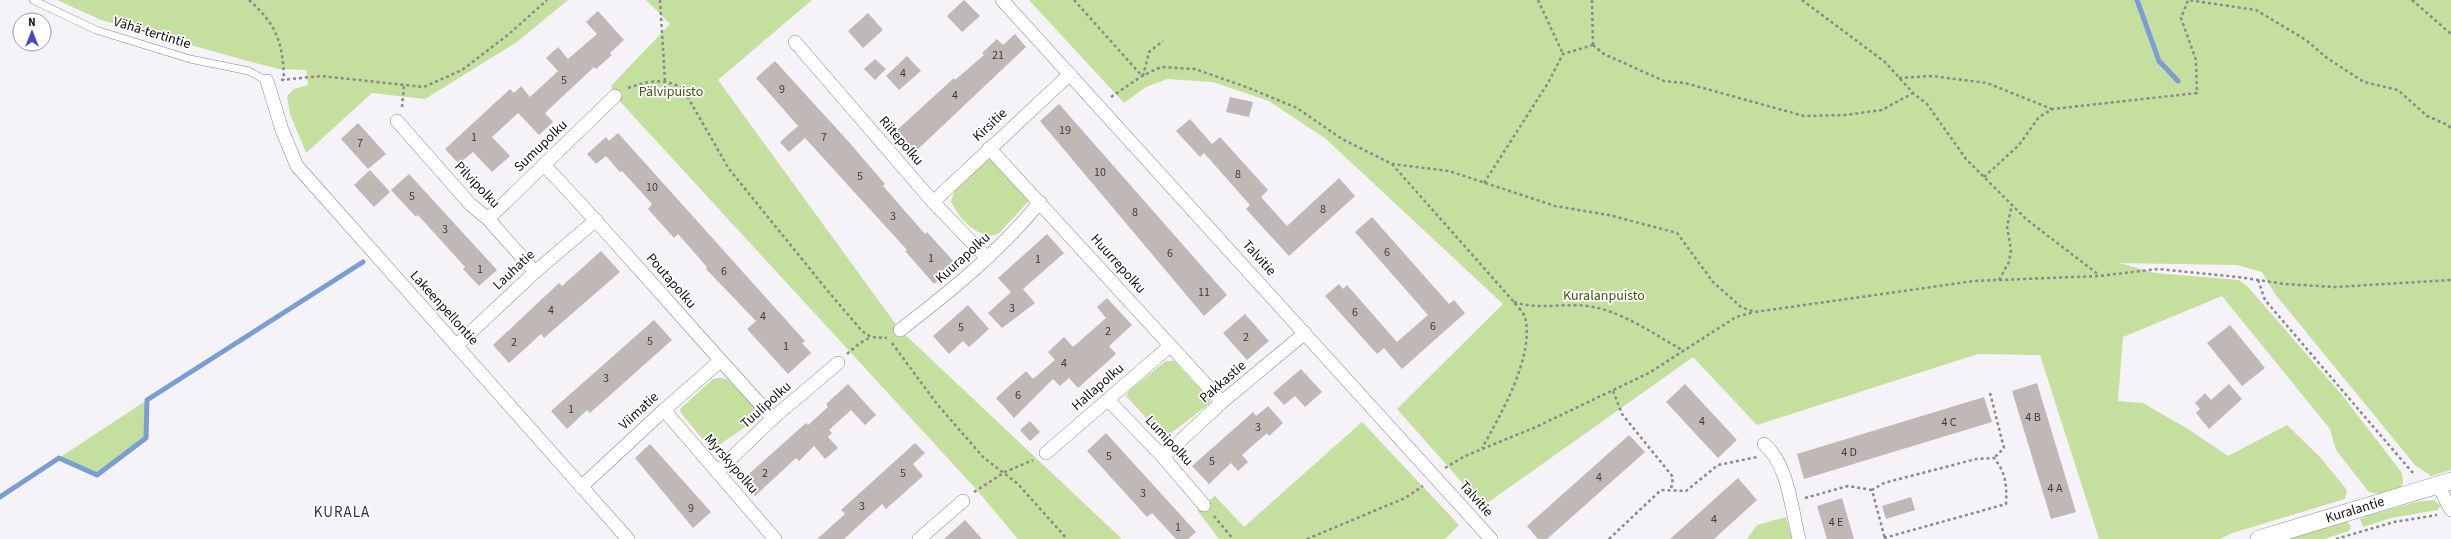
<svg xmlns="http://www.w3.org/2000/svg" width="2451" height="539" font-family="'Source Sans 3',sans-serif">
<rect width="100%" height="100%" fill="#f5f2f8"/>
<g fill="#c4df9e">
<polygon points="57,0 568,0 517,42 425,99 372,93 306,153 290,114 287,96 294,89 308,85 306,70 279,69 259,64 101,20"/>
<polygon points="646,0 812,0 718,80 900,330 1122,539 1018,539 976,489 615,96 611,86 670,24"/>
<polygon points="1029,0 2451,0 2451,470 2431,476 2415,465 2275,294 2262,272 2237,265 2119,263 2155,273 2239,280 2248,287 2342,395 2402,473 2403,482 2400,489 2384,495 2369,492 2336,450 2330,429 2222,296 2123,337 2118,401 2143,403 2188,429 2228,456 2287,425 2319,456 2347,490 2345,499 2232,533 2220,539 2099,539 2040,355 1978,354 1757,425 1693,357 1483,506 1397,409 1503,304 1326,139 1269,101 1213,82 1167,79 1146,87 1124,103"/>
<path d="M 989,159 L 993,159 L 1029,201 L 998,234 C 979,241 958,218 951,201 L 956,187 Z"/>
<polygon points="1166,361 1174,361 1210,400 1209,404 1167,436 1162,435 1126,396 1129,391"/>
<polygon points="719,378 727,379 755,407 754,421 716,447 710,448 681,413 680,409 713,379"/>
<polygon points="147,400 146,438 97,475 59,458"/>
<polygon points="1362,422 1459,525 1445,539 1219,539 1197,510 1215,496 1244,527"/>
<polygon points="2434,500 2441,506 2437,510 2391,518 2363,527 2360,519 2367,516 2416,502"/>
<polygon points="1786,517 1792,539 1747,539 1757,525"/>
<polygon points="2347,522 2351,526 2349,531 2324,539 2288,539"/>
</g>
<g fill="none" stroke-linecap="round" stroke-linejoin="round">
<g stroke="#799dd4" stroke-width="5">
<polyline points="2137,0 2159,61 2178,81"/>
<polyline points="0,497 59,458 97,475 146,438 147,400 363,262"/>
</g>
</g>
<g fill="#c0b8b7">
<polygon points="964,0 980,16 962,32 947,16"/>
<polygon points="598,11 624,40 610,53 612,55 596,69 594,67 545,113 553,122 539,135 518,113 492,137 510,156 492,172 473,152 459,164 445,149 510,89 514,93 521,86 530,97 558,71 546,58 558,47 568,59 597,34 586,22"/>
<polygon points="868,13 883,30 863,48 848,31"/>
<polygon points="1015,34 1026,47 915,152 896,131 954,78 955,80 984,55 982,53 997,39 1003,45"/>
<polygon points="907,56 921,71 899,90 886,76"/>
<polygon points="875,59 886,69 875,80 864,69"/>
<polygon points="775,61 848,141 885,184 883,186 925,234 927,232 956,264 934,284 905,251 907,250 805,138 789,152 780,142 798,126 756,78"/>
<polygon points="1230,97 1253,102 1249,117 1226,112"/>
<polygon points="1059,104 1227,295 1204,316 1040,121"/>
<polygon points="1190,119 1212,144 1220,137 1268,190 1261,197 1287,226 1339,178 1355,196 1289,256 1246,209 1250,205 1204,153 1200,157 1176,131"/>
<polygon points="358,123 386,154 368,169 341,139"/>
<polygon points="618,133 805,341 802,343 811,353 788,374 747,329 756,321 706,269 707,267 678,234 674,238 648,209 652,204 622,171 620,172 606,156 596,164 587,154 606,137 609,141"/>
<polygon points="370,170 390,192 374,207 354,185"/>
<polygon points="409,174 497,270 479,286 463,269 465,267 418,215 416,217 391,190"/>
<polygon points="1372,217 1449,304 1454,300 1465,313 1402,369 1384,348 1377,354 1325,296 1339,284 1343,289 1347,285 1397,342 1428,315 1355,232"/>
<polygon points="1047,234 1064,253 1023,289 1035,303 1002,328 988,313 1011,292 998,278"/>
<polygon points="601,251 620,272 544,338 541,334 509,363 493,345 559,283 562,286"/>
<polygon points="1107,298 1132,325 1109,346 1116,354 1078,388 1069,378 1060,386 1053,379 1014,418 996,398 1026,371 1033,379 1055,360 1048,352 1064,337 1073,347 1106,318 1097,307"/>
<polygon points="968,305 989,329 969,347 963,341 949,354 933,336"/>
<polygon points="1245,314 1269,341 1247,360 1223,333"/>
<polygon points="654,320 672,340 590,413 587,410 567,429 551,411"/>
<polygon points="2230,325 2265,368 2242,386 2207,343"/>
<polygon points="1301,369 1322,392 1305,407 1295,396 1284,405 1273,393"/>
<polygon points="2037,383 2076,512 2051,519 2012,391"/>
<polygon points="848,384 876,415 865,425 851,410 829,430 832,433 828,437 838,448 825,459 814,446 799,461 796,458 755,496 742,480 806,423 808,425 828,407 826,404"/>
<polygon points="1685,384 1737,440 1718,458 1666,402"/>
<polygon points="2229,384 2242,399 2209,429 2196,413 2200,409 2195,403 2205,393 2211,400"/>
<polygon points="1984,397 1992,422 1804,479 1797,454"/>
<polygon points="1268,406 1283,423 1269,436 1267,433 1242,455 1248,462 1238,471 1231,463 1209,484 1192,466 1253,412 1256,416"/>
<polygon points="1030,421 1040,432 1030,441 1020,430"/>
<polygon points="1106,433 1196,532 1188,539 1176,539 1152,513 1147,517 1087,451"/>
<polygon points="1629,435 1645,452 1547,539 1538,539 1527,526"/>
<polygon points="915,443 925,453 913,464 923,476 886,509 882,504 844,539 817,539 845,514 841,510"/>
<polygon points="650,444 711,512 693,528 635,458"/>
<polygon points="1738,478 1757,500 1714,539 1670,539"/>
<polygon points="1911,497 1915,510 1886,519 1882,506"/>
<polygon points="1842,498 1854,539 1827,539 1817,506"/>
<polygon points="965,520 982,539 944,539"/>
</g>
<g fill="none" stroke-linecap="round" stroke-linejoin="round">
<defs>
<polyline id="service" points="33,0 96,30 190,59 249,71 267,81"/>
<g id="minor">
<polyline points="1002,0 1491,539"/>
<polyline points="795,42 933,202 986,257"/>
<polyline points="267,81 282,130 297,166 628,539"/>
<polyline points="397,121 470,204 488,219 535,272"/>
<polyline points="989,148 1222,402"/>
<path d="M 545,166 C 623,248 696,335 773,418"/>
<polyline points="933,202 1070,74"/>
<polyline points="488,219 615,96"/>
<path d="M 900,330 C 951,291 1000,251 1040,202"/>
<polyline points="456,346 535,272 596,220"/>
<polyline points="1108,400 1163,457 1204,505"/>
<polyline points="664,410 775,539"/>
<path d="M 1764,444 C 1789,466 1791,508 1799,539"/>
<polyline points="1046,453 1170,346"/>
<polyline points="1163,457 1222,402 1305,333"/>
<polyline points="717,472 773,418 838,363"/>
<polyline points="2438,485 2451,510"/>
<polyline points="581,487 664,410 720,361"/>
<polyline points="919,539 963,501"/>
</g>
<polyline id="tertiary" points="2259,539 2451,481"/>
</defs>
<use href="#service" stroke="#8a878c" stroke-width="8"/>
<use href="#minor" stroke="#8a878c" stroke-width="14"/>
<use href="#tertiary" stroke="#8a878c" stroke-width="18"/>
<g stroke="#8b898c" stroke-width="2.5" stroke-dasharray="3 3" stroke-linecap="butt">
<path d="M 249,0 C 277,25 283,43 284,80"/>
<polyline points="660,0 665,81"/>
<polyline points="1074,0 1142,76"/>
<polyline points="1538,0 1563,54"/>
<polyline points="1592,0 1593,45"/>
<polyline points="1802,0 1885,62 1914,94 1927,104 1966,159 2026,219 2099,275"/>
<polyline points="2412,0 2451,34"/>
<polyline points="1593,45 1604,54 1664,81 1685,83 1804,116 1845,115 1882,110 1913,93"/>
<polyline points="1143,76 1149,52 1163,41"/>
<polyline points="1899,78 1932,76 1987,83 2052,109"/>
<polyline points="281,80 321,76 424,87 462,70 509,34 547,0"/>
<path d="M 628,88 C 647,81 665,77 683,89 L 729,169 L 827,290 L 862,331 L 871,337 L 887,338"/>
<polyline points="1111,97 1142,76 1161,67 1195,69 1249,88 1297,108 1342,139 1392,164 1449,171 1555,206 1609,215 1677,233 1713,282 1741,307 1755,312 1974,281 2099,276 2158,269 2238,277 2285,284 2335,287 2451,280"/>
<polyline points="402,107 404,85"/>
<path d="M 1392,164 L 1514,302 C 1517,306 1523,312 1525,317 C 1535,356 1500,416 1482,448"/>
<polyline points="1984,177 2019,145 2039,117 2053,109 2197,93 2196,60 2181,18 2188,0 2256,10 2306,40 2327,58 2364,82 2398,90 2427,116 2448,125 2451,129"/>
<polyline points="1484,183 1548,83 1563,54 1593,45"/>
<polyline points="1999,280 2009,262 2011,250 2007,226 2012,205"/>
<polyline points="2258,280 2265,300 2412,472 2416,474"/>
<path d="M 1514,302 C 1539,310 1562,303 1587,306 C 1621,310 1655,335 1684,351"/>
<polyline points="892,343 937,404 983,457 1018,484 1067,539"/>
<polyline points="847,354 860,343 871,337"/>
<polyline points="1613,391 1622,414 1673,477 1671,490"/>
<polyline points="1990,393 2004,448 1994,458"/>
<polyline points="1445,468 1465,456 1536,427 1649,373 1736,317 1754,312"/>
<polyline points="974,492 1005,472 1033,460"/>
<polyline points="1805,498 1848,486 1872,490"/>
<polyline points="1214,516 1233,539"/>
<path d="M 1884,538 L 2006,504 C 2007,485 2006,473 1994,458 L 1976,459 L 1884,483 L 1872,490 L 1885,539"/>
<polyline points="1307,539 1405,498 1423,486"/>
<polyline points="1609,539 1661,490 1686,491 1718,465 1757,457"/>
<polyline points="2336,539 2394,522 2437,515"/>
</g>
<use href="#service" stroke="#fff" stroke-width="7"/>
<use href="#minor" stroke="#fff" stroke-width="13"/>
<use href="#tertiary" stroke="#fff" stroke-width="17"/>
</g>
<g text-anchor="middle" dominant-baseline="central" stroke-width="3.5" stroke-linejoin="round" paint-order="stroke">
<g font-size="12" fill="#3d3a3a">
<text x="998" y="55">21</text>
<text x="903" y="73">4</text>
<text x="564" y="80">5</text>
<text x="782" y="89">9</text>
<text x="955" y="95">4</text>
<text x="1065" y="130">19</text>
<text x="474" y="137">1</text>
<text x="824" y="137">7</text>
<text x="360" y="143">7</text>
<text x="1100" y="172">10</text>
<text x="1238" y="174">8</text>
<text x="860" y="176">5</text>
<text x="652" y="187">10</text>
<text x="412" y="196">5</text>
<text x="1323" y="209">8</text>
<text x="1135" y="212">8</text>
<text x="893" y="216">3</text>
<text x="445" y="229">3</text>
<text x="1387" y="252">6</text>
<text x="1170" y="253">6</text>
<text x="931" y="258">1</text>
<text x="1038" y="259">1</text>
<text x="480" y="269">1</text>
<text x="724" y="271">6</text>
<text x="1204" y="292">11</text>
<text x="1012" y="308">3</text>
<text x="551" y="310">4</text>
<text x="1355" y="312">6</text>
<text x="763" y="316">4</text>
<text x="1433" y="326">6</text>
<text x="961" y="327">5</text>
<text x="1108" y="331">2</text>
<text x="1246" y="337">2</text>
<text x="650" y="341">5</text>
<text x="514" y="342">2</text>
<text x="786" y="346">1</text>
<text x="1064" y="363">4</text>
<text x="606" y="378">3</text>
<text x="1018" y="395">6</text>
<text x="571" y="409">1</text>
<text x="2033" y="417">4 B</text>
<text x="1702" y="421">4</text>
<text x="1949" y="422">4 C</text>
<text x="1258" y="427">3</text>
<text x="1849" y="452">4 D</text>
<text x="1109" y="456">5</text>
<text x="1212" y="461">5</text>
<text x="765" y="473">2</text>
<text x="903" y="473">5</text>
<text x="1599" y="477">4</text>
<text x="2055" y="488">4 A</text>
<text x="1143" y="493">3</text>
<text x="862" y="506">3</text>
<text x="691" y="508">9</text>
<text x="1714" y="519">4</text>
<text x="1836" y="522">4 E</text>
<text x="1178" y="527">1</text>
</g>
<g font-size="14" fill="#111011" stroke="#fff">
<text transform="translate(152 33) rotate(17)">Vähä-tertintie</text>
<text transform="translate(990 125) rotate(-43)">Kirsitie</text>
<text transform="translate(901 141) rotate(49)">Riitepolku</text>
<text transform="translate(541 146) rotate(-44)">Sumupolku</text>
<text transform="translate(477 185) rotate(46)">Pilvipolku</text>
<text transform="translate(963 258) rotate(-42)">Kuurapolku</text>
<text transform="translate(1259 258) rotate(48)">Talvitie</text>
<text transform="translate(1118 264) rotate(48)">Huurrepolku</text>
<text transform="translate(514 270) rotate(-43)">Lauhatie</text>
<text transform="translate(671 281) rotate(49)">Poutapolku</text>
<text transform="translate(444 308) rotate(48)">Lakeenpellontie</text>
<text transform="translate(1223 382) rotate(-41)">Pakkastie</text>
<text transform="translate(1098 387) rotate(-41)">Hallapolku</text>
<text transform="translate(766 405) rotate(-42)">Tuulipolku</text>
<text transform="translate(639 411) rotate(-43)">Viimatie</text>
<text transform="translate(1169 441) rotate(47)">Lumipolku</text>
<text transform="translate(731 464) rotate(49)">Myrskypolku</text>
<text transform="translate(1476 499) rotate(48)">Talvitie</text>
<text transform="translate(2355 510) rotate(-17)">Kuralantie</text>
</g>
<g font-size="14" fill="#405612" stroke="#fff">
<text x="671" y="92">Pälvipuisto</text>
<text x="1604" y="296">Kuralanpuisto</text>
</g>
<g font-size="15" letter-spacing="1" fill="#312f33" stroke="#fff">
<text x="342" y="512">KURALA</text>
</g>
</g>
<g transform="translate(32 32)"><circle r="19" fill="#ffffff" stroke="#a09fa0"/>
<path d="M0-3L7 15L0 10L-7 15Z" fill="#464bc1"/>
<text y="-6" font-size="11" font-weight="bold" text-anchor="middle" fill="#111011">N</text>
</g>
</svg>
